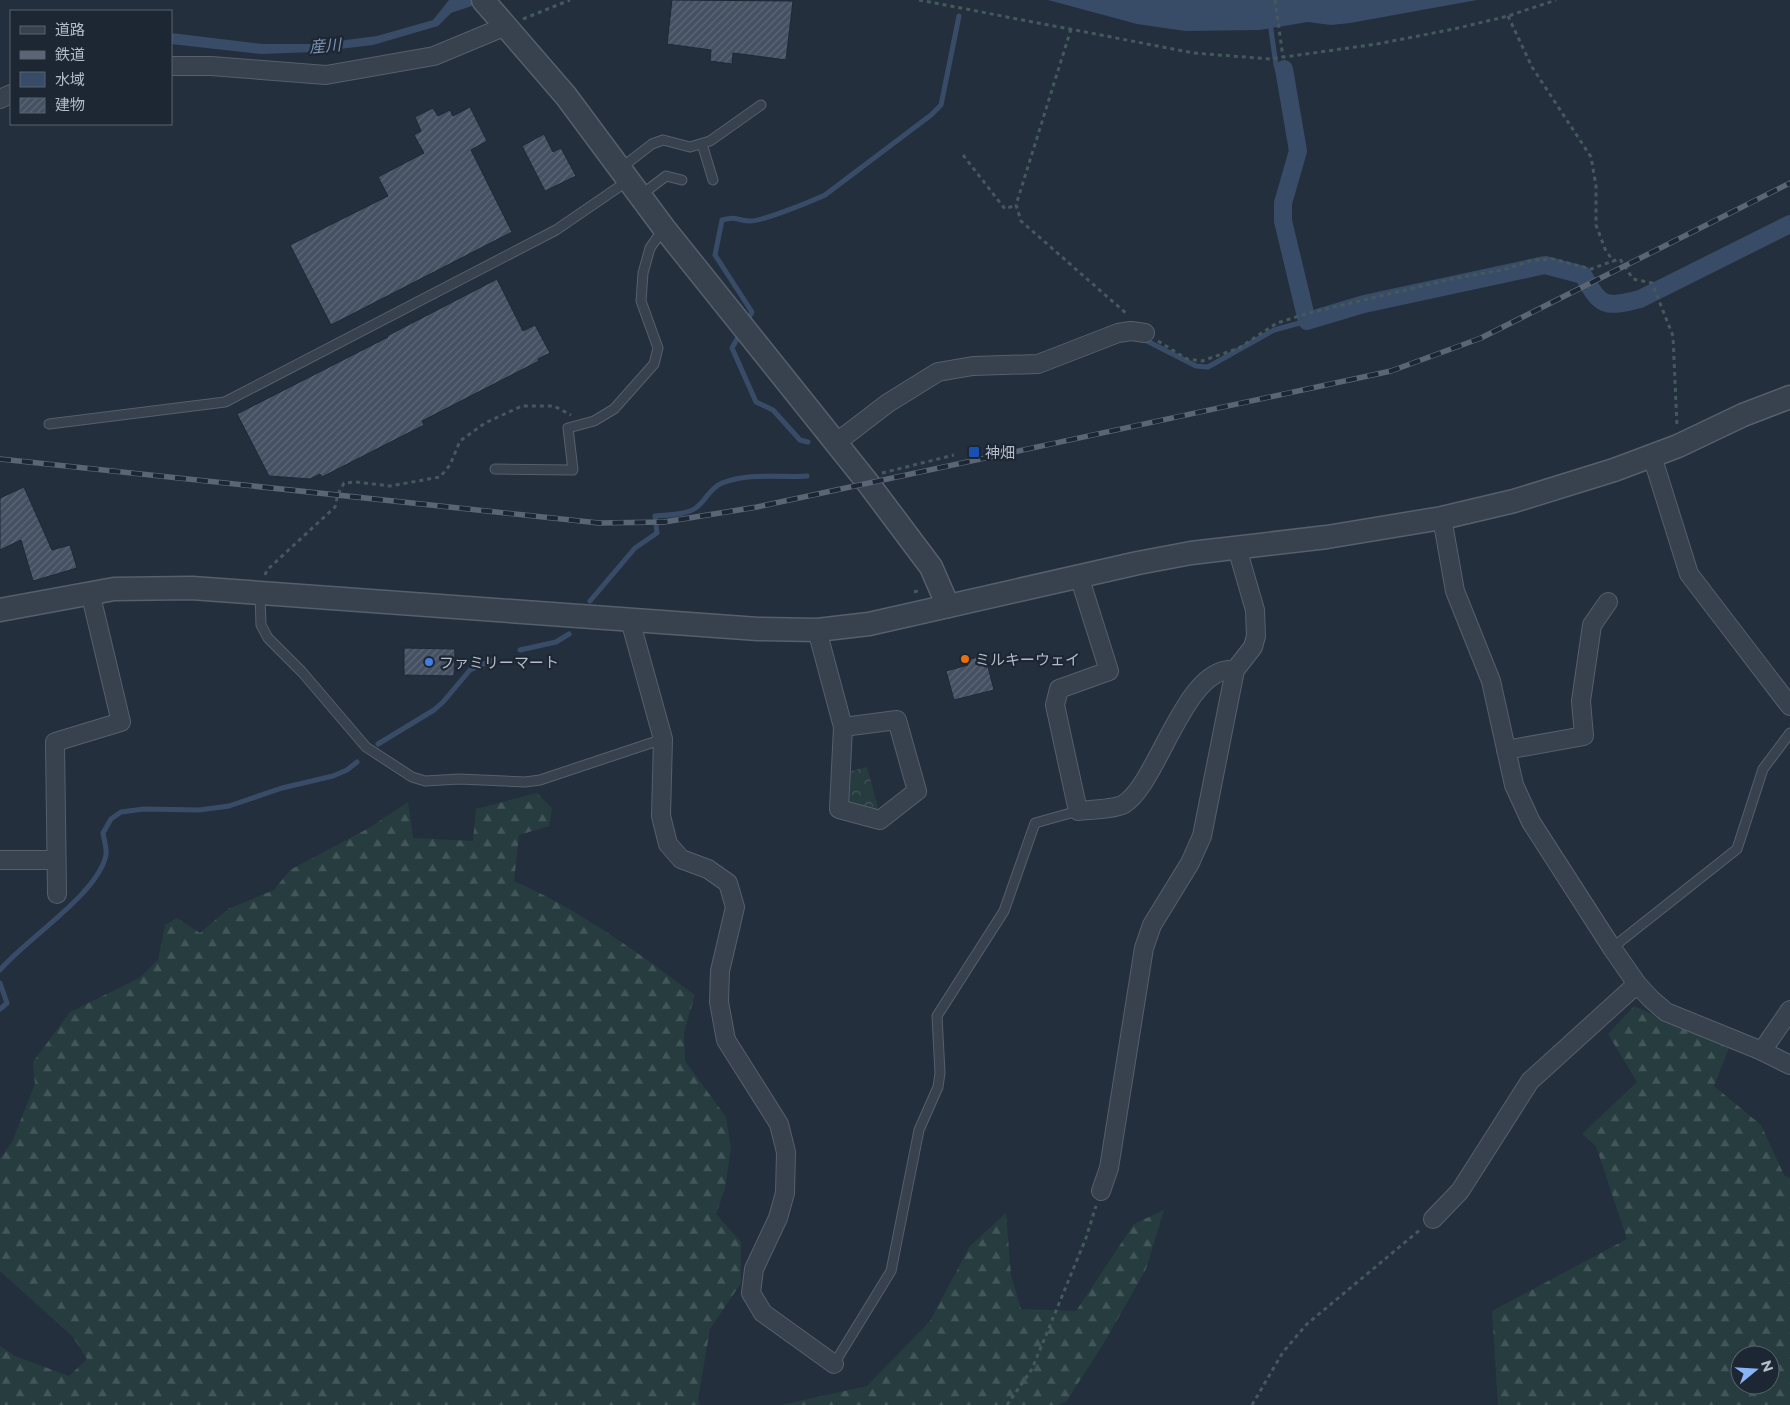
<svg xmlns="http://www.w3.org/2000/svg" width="1790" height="1405" font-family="Montserrat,'Noto Sans JP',sans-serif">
<defs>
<pattern id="forest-firs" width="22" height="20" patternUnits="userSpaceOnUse" patternTransform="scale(1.25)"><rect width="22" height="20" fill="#263c3f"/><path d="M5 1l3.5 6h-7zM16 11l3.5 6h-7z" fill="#435659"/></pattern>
<pattern id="park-crowns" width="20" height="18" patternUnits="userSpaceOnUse" patternTransform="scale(1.25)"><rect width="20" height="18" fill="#263c3f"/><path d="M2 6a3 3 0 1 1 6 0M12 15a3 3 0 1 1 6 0" fill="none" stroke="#435659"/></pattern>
<pattern id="building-hatch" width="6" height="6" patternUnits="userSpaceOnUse" patternTransform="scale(1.25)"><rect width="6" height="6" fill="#455162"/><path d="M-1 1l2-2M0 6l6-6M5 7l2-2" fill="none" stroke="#5d6877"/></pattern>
</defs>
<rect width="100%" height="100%" fill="#242f3e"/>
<g fill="url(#forest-firs)" fill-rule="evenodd">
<path d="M 537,793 L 552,808 L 549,826 L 519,835 L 514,881 C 580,910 637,952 695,995 L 684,1032 L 685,1061 L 726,1117 L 731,1148 L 725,1188 L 716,1214 L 741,1242 L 741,1283 L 710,1329 L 698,1399 L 700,1405 L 0,1405 L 0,1346 L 15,1356 L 69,1376 L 87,1359 L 73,1337 L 0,1271 L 0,1158 L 12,1142 L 35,1084 L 33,1062 L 70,1012 L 139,978 L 158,960 L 165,925 L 177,918 L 200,933 L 228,909 L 274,890 L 290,870 L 369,828 L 408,802 L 413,838 L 473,841 L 476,809 Z"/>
<path d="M 1634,1006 L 1729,1048 L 1714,1086 L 1761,1125 L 1784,1175 L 1790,1178 L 1790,1405 L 1498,1405 L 1492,1311 L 1627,1239 L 1596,1146 L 1582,1134 L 1637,1082 L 1608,1034 ZM 1740,1355 L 1770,1355 L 1770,1385 L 1740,1385 Z"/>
<polygon points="1164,1210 1146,1269 1104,1343 1066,1402 1058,1405 781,1405 867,1386 930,1321 970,1246 1006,1213 1011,1275 1021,1309 1076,1311 1134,1224"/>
</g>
<polygon fill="url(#park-crowns)" points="867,767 879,811 851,807 844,798 847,772"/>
<g fill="#394c67">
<polygon points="449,0 489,0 451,13 438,26 373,45 314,52 261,54 171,44 171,33 262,44 315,44 377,36 433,20"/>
<polygon points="1048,0 1477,0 1350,23 1331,25 1308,22 1259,30 1185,31 1137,24"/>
</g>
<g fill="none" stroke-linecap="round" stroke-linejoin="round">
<g stroke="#394c67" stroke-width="5">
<polyline points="1270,23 1276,65 1278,71 1285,74"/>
<path d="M 746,323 L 752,312 L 715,255 L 722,220 C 737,216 736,220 749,221 C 761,222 812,201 825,195 L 931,115 L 941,105 L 959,16"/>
<polyline points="741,332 732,348 756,402 773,410 800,440 808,442"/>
<polyline points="1143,339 1196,366 1208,367 1274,330 1307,321"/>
<path d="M 590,601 L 635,548 L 657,533 L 655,516 C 667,515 688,515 697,507 C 706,500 710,488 722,483 C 750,472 779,478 807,476"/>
<polyline points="520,650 556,642 569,634"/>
<polyline points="378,744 434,710 443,702 470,670 495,659"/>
<path d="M 0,970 C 27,938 98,894 106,855 C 107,848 104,840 103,833 L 111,819 L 121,812 L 144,809 L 199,810 L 229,806 L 282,788 L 333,776 L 347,770 L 357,762"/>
<polyline points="0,983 7,1003 0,1009"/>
</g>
<path stroke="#394c67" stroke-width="18" d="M 1284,69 L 1298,151 L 1283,203 L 1283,221 L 1307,321 L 1364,304 L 1545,265 L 1583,275 C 1601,307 1604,308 1640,299 L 1790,224"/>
</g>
<g fill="url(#building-hatch)" stroke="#1f2835">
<polygon points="672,0 793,1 786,60 733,53 732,64 710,61 711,50 667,44"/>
<polygon points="470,107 487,141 471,150 512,232 331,325 290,245 388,196 378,177 424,153 414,135 421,131 415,117 433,108 438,116 450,110 453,116"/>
<polygon points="544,134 553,152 561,148 576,176 545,191 522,146"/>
<polygon points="497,279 523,331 535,325 550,353 538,359 539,361 422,421 424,425 322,477 320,474 310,479 269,476 237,414 388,337 387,336"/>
<polygon points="24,487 52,550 70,545 77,568 33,581 21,540 0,550 0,498"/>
<polygon points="404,648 455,649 454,676 404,675"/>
<polygon points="985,655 994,690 954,700 946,671 968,665 967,660"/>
</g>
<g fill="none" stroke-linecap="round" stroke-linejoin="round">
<defs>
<g id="service">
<polyline points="702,144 713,180"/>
<polyline points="621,168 652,144 663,140 690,147 710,141 761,105"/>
<polyline points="641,195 666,176 682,180"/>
<polyline points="49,424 225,402 556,230 629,180"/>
<polyline points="495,469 573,470 568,428 594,421 614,409 654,364 658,348 641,301 643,273 650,248 664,228"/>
<polyline points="260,593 261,625 268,638 302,672 366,747 412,777 425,781 459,779 525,782 540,780 663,739"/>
<polyline points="1612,948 1737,849 1763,769 1790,733"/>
<polyline points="834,1364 891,1271 919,1130 938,1087 940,1073 937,1016 1004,911 1035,823 1078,811"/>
</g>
<g id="minor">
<polyline points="171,66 211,66 326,75 434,56 506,26"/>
<polyline points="0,99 11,94"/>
<polyline points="837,442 888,403 938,372 973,366 1038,364 1118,333 1131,331 1145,333"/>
<polyline points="1652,456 1689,574 1790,706"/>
<polyline points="1442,518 1455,591 1491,681 1514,785 1531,822 1612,948 1637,984 1651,999 1666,1012 1762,1051 1790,1065"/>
<path d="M 1079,576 L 1109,671 L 1059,689 L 1055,705 L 1078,811 C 1088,810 1116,809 1124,804 C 1159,782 1185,664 1235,670"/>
<polyline points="630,620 663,739 661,816 668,844 681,859 708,869 728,883 735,907 720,971 719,1002 726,1040 779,1124 786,1152 785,1193 778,1218 754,1269 751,1293 763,1313 834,1364"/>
<polyline points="817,630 843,727 839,809 880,820 917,791 897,720 843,727"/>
<polyline points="1506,750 1584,736 1581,701 1592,625 1608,602"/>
<polyline points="0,860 56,860"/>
<polyline points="57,894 55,742 121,722 90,592"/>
<polyline points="1762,1051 1790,1010"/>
<polyline points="1101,1191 1109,1168 1144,948 1152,925 1190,863 1202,836 1235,670 1253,647 1256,636 1255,610 1237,548"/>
<polyline points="1433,1219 1460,1191 1530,1081 1637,984"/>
</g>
<g id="tertiary">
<polyline points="483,0 566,96 664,228 868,483 931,567 948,606"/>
<polyline points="0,610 114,589 192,588 758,629 817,630 869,624 1138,563 1191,553 1327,537 1442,518 1514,501 1614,470 1678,446 1743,415 1790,397"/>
</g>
</defs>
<use href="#service" stroke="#565f6c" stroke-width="11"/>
<use href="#minor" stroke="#565f6c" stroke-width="20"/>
<use href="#tertiary" stroke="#565f6c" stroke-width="25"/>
<g stroke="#44595c" stroke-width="3" stroke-dasharray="4 4" stroke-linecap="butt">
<polyline points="919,0 1194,53 1270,59 1377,44 1454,29 1508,16 1556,0"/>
<polyline points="1275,0 1283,57"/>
<polyline points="1508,16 1532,67 1591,157 1596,186 1596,225 1605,249 1613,261 1620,259 1633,279 1652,283 1673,336 1677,426"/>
<polyline points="523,19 570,0"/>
<polyline points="1071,29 1016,205 1021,221 1128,315"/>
<polyline points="963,155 1005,209 1016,205"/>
<polyline points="1158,341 1187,359 1202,361 1239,348 1277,323 1309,313 1456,278 1503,270 1533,260 1553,259 1591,269 1613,261"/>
<polyline points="882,473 954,455"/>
<polyline points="265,575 267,570 335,507 338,494 344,483 356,482 390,486 440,477 450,465 460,441 485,423 522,406 554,406 571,415"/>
<polyline points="914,592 921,590"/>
<polyline points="1007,1405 1032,1369 1086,1238 1096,1206"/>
<polyline points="1252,1405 1283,1352 1307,1324 1421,1229"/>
</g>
<use href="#service" stroke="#38414e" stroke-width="9"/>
<use href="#minor" stroke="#38414e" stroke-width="18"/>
<use href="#tertiary" stroke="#38414e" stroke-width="22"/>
<defs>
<polyline id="rail" points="0,459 599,523 664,522 757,507 1391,371 1481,338 1790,183"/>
</defs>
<use href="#rail" stroke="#5a6575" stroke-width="5.5"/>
<use href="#rail" stroke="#1d2633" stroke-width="4" stroke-dasharray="11" stroke-linecap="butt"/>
</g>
<rect fill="#1a4fb4" stroke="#1d2633" stroke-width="2" x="968" y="446" width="12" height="12" rx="2.5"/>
<circle fill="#e8710a" stroke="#1d2633" stroke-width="2" cx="965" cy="659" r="5"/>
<circle fill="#3f7fe0" stroke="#1d2633" stroke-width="2" cx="429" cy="662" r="5"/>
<g text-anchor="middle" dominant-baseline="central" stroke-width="4.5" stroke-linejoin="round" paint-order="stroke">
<g font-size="15" fill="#b4bcc9" stroke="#1d2633" text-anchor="start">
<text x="985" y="452">神畑</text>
<text x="975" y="659">ミルキーウェイ</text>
<text x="439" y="662">ファミリーマート</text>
</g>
<g font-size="16" font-style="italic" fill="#7c92b1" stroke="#1d2633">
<text transform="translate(325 46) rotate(-5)">産川</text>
</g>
</g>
<rect x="10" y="10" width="162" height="115" fill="#1d2633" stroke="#59626f"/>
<rect x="20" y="26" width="25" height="8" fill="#38414e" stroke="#59626f"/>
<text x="55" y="35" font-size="15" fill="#b4bcc9">道路</text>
<rect x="20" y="51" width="25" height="8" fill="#5a6575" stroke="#59626f"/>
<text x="55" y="60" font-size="15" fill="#b4bcc9">鉄道</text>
<rect x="20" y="72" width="25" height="15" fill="#394c67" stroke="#59626f"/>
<text x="55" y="85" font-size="15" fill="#b4bcc9">水域</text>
<rect x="20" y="98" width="25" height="15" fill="url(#building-hatch)" stroke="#59626f"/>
<text x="55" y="110" font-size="15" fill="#b4bcc9">建物</text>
<g transform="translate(1755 1370) rotate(72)"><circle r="24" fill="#1d2633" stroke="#59626f"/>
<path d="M0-4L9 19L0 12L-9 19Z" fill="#8ab4f8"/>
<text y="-8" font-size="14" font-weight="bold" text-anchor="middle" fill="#b4bcc9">N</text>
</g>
</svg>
